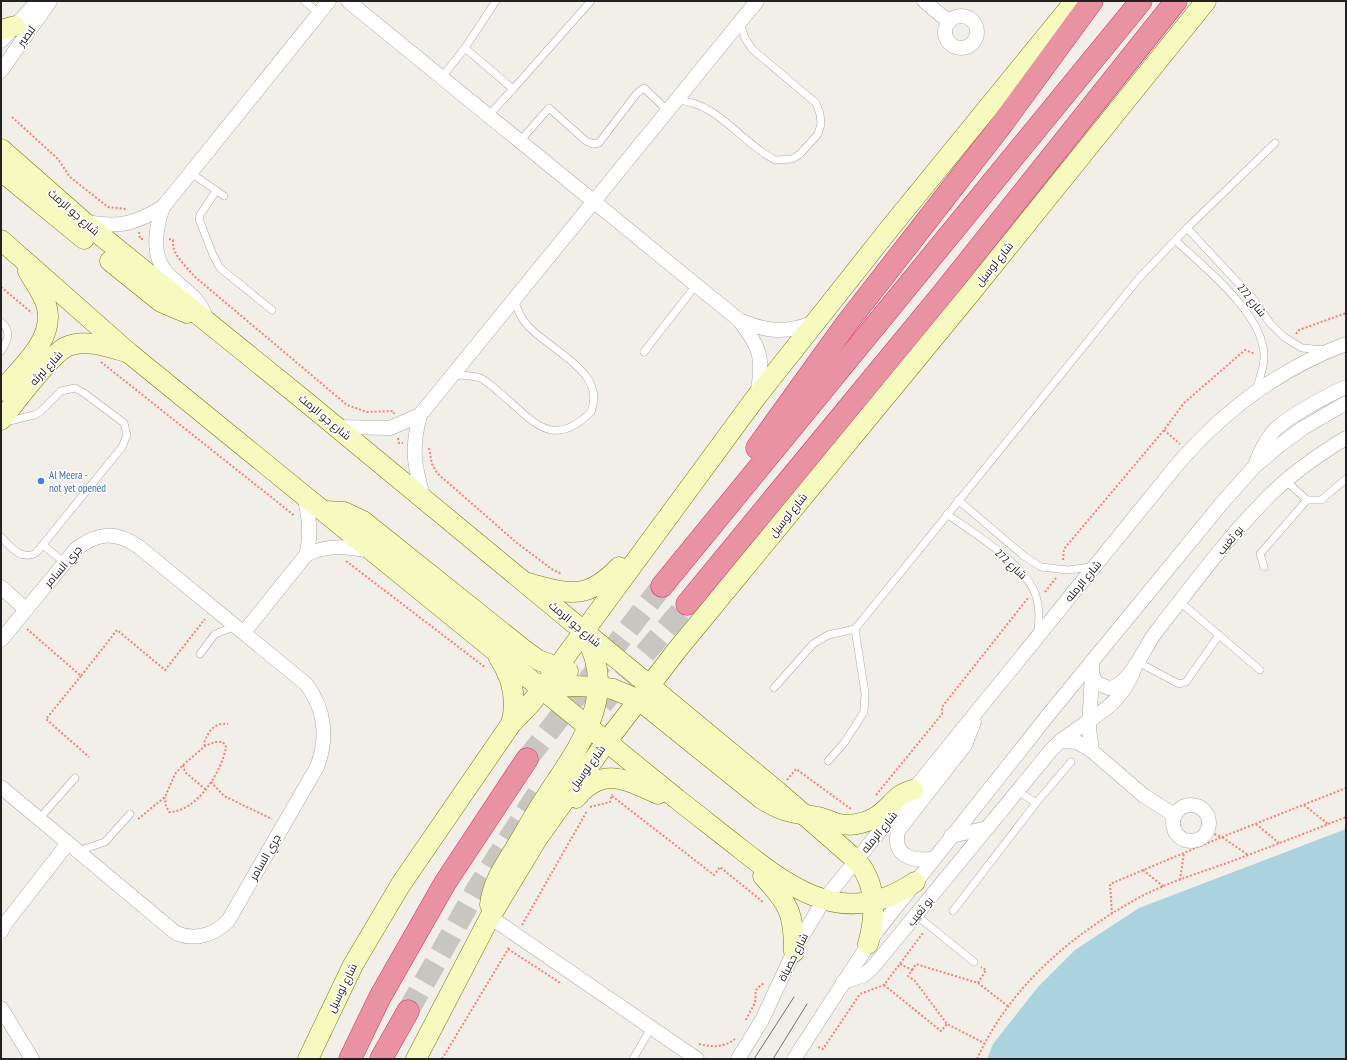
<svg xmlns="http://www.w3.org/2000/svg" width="1347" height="1060" font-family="'PT Sans Narrow',Cairo,sans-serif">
<rect width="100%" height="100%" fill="#f2efe9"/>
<polygon fill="#aad3df" points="1346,829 1346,1059 987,1059 993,1044 1038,987 1075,950 1139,908"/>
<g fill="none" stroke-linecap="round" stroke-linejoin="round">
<g stroke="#c8c6c1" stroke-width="22" stroke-dasharray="22 11" stroke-linecap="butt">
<polyline points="602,704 687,604"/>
<polyline points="527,759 662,586"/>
<polyline points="408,1011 477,889 542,787"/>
</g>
<defs>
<g id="lane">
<polyline points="304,1 319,13"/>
<polyline points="465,48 496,1"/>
<polyline points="442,77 465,48 513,89 488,116"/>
<polyline points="513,89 591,1"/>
<path d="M 677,100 C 719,103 740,142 775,160 L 792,159 L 800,154 L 818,134 L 821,124 L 820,114 L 816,103 L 810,98 L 752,49 L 745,38 L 740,23"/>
<polyline points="520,141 549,108 586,141 593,144 599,143 637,93 644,88 668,111"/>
<polyline points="191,173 224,196"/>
<polyline points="216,191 200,215 199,219 213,255 220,268 272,310"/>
<polyline points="1187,228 1254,300 1270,323 1284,337 1302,348 1325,350"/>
<path d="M 1175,240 C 1204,267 1265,315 1264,357 C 1264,369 1259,380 1256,390"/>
<path d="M 1,322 C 12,331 8,341 1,351"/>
<polyline points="644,352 696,285"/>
<path d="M 452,375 C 461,375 471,375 480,378 C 487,381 493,387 500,393 C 533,420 551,451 591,412 C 607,372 551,351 528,326 C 521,319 517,309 514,299"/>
<polyline points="1286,481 1307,500 1321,500 1346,479"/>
<polyline points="958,500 1024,556 1041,567 1068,570 1091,567"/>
<path d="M 947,514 C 973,533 1027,565 1036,596 C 1040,608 1039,620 1038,632"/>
<path d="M 1,537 C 11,547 21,561 36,553 L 122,447 L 127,435 L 124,423 L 84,393 L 75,388 L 61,391 L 40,412 L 34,415 L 5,422"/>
<polyline points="43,545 65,563"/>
<polyline points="1264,567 1260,554 1307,500"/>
<polyline points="1180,602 1260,670"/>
<polyline points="200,654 215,634 236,626"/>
<polyline points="1138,662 1179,684 1186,682 1219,635"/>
<polyline points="774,688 813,644 828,635 855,629 1139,278 1187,228 1275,143"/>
<polyline points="828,761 844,743 864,712 865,693 855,629"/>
<polyline points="1018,791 1036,803 1071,762"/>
<polyline points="39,819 75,778"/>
<polyline points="78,851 105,842 130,814"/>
<polyline points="953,911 1036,803"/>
<polyline points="916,915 974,962"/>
<polyline points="633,1059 651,1028"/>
</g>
<g id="street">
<path d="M 348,1 L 739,320 C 761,348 764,359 757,395"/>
<polyline points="924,1 949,22"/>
<circle cx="961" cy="32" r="16"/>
<polyline points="1,41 38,1"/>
<polyline points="1,71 50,1"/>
<path d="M 86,222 C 119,228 134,224 163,207"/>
<path d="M 739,320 C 768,332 786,334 815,322"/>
<path d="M 207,321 C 199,294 183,291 166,272 C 151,255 156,226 163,207 L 329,1"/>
<path d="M 420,415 C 411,449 414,465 424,499"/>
<polyline points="337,427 390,428 420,415 757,1"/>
<path d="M 1256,463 C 1260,452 1265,442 1272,433 C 1284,418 1328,395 1346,387"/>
<path d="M 306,555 C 328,544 348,547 372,551"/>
<polyline points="1,587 26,610"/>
<path d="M 245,631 L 306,555 C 312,535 309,515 304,495"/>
<path d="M 1,640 L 76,549 C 98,532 116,531 139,547 L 306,684 C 325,709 328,738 317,767 L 228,921 C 214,935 195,941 176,933 L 1,787"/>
<path d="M 1092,661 L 1092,674 L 1096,683 L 1109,688 C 1130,686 1144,647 1156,632 C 1192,586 1227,538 1269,496 C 1292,473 1318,455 1346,438"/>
<polyline points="1092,674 1089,729 1092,751"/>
<polyline points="1060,741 1077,742 1092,751 1143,795 1174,815"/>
<circle cx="1191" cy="823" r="18"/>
<polyline points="951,836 988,828"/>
<path d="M 934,858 C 914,862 892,857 898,831 L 965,745 L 974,722"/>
<polyline points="490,917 697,1059"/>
<polyline points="1,932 5,924 68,843"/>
<path d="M 843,982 L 864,975 L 873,967 L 1052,749 C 1083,718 1120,714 1136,664"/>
<polyline points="1,1008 32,1059"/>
<path d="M 738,1059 L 762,1020 L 797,945 L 824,900 L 1176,466 C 1222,412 1279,369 1346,344"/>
<polyline points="794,1059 877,931 1053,709 1222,503 1254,467 1280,445 1303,428 1346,403"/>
</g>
<g id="secondary">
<polyline points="1,30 15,26"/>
<path d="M 1,149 L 84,222 L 305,401 L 777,791 L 856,860 C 877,883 876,915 868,944"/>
<polyline points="1,171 84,239"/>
<path d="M 1,240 L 129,353 L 677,799 C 699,816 720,833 742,850 C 796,893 849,928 915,882"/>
<polyline points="110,261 161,302 187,313"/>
<path d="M 1,391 C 21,368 57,338 46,304 C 42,292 34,282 28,271"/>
<path d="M 1,420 C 14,404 50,355 66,347 C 84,338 109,347 126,352"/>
<polyline points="325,511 344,512 363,521 523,649 538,660 568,671"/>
<path d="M 528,583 C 569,594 587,601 619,567"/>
<path d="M 498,656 C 512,677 518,700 511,724"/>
<path d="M 542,688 L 575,686 L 599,687 L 613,689 L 639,700 L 762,799 C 784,813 794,813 818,817 C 824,818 829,821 835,823 C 848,827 863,824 874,818 C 891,809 893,795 913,790"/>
<path d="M 576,798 C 602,765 627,780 658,794"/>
<path d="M 763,876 C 789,904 794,913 794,952"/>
<path d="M 490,905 C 492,883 505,865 516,847 C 527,829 536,811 548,794 C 580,745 619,695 585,635"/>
<polyline points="308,1059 353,965 401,884 511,724 532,702 757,396 890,228 1075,1"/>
<polyline points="416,1059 490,917 537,839 607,741 677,650 969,295 1206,1"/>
</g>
<g id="highway">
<polyline points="757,448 847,323 999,128 1092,1"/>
<polyline points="662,586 1141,1"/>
<polyline points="687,604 944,292 1176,1"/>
<polyline points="350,1059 380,997 445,883 527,759"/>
<polyline points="381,1059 408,1011"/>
</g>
</defs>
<use href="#lane" stroke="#a9a9a9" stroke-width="8"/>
<use href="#street" stroke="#a9a9a9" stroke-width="15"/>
<use href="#secondary" stroke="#707d05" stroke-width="21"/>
<use href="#highway" stroke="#dc2a67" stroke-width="23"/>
<g stroke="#fa8072" stroke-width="2" stroke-dasharray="2 2" stroke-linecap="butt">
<polyline points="12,117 58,159 70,177 108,207 126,209"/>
<polyline points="139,232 140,239 145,239"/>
<path d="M 169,239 L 173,240 C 171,254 186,266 194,276 L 347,405 L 367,412 L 393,411 L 394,414"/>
<polyline points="1,287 32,313"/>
<polyline points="1296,334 1299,330 1346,313"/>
<polyline points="101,362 295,516"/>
<polyline points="1164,430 1180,444"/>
<polyline points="398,438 399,443 403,443"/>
<polyline points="429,448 432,464 437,473 517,543 553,570 562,574"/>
<polyline points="1063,560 1064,549 1164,430 1184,403 1245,350 1255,354"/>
<polyline points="346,561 486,668"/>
<polyline points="1045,592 1056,578"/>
<polyline points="27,629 81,676 117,630 165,670 205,619"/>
<polyline points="81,676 46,719 89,757"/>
<path d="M 205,746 L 204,743 C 208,732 214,722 228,724"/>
<polyline points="183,765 185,772 205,789"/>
<polyline points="787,780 796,769 851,809"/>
<polyline points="211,782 224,796 272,819"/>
<polyline points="876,795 942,714 942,707 1028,598"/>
<polyline points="612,796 714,875 720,867 763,902"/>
<polyline points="1304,805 1328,824"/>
<polyline points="590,807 610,802 612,794"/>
<path d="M 138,819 L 165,797 L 175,774 L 183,765 L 205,746 L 215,742 L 223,742 L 226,747 C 222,771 197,812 169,812 L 166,806 L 165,797"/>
<polyline points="1256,824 1279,843"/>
<polyline points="1207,831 1222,837 1346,788"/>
<polyline points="1143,870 1164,887"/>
<polyline points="1180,880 1184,853"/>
<polyline points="1112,914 1110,884 1222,837 1248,855"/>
<polyline points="522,925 587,811"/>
<polyline points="508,949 562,984"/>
<polyline points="900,964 912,970 908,976 915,981 947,1024 984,1043"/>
<polyline points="912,970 916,964 978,983 1009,1007"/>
<polyline points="978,983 986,970 981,967"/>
<polyline points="884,985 941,1031 947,1024"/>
<path d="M 746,1020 C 748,1014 753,1008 755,1002 C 757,990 752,992 764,983"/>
<path d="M 699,1044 C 712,1047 723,1048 735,1039"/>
<polyline points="818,1047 823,1049 860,994 884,985 923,933"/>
<polyline points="442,1059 510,946"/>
<path d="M 977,1059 C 1010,986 1073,933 1142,896 C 1169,882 1199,873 1227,863 C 1267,848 1306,833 1346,817"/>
</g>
<use href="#lane" stroke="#fff" stroke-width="7"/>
<use href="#street" stroke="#fff" stroke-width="14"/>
<use href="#secondary" stroke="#f7fabf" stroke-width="20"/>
<use href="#highway" stroke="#e892a2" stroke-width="22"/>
<g stroke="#707070" stroke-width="1">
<polyline points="754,1059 794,997"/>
<polyline points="773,1059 807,1004"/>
</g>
</g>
<circle fill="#3f7fe0" stroke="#fff" stroke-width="1.5" cx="41" cy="481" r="4"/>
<g text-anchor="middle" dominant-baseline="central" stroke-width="3" stroke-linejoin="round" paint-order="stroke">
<g font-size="11" fill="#222" stroke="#fff">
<text transform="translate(26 36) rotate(-54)">لبصير</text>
<text transform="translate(74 212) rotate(41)">شارع جو الرمث</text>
<text transform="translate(994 264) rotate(-51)">شارع لوسيل</text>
<text transform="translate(1252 300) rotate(51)">شارع 272</text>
<text transform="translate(46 368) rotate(-47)">شارع لبرثه</text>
<text transform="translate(325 417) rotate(40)">شارع جو الرمث</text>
<text transform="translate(788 515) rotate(-51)">شارع لوسيل</text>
<text transform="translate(1230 540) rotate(-50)">بو ثغيب</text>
<text transform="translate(1011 564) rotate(43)">شارع 272</text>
<text transform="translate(63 566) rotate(-49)">جري السامر</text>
<text transform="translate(1083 581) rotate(-50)">شارع الرمله</text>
<text transform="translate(575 624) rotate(40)">شارع جو الرمث</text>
<text transform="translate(587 768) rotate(-54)">شارع لوسيل</text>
<text transform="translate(879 832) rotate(-51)">شارع الرمله</text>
<text transform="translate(265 857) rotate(-60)">جري السامر</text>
<text transform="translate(920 911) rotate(-51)">بو ثغيب</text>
<text transform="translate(793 957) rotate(-63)">شارع حصباة</text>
<text transform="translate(342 988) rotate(-64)">شارع لوسيل</text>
</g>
<g font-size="11" fill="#366cbe" stroke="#fff" text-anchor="start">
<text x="49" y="475">Al Meera -<tspan x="49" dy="13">not yet opened</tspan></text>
</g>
</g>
<rect width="1347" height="1060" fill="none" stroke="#222222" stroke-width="4"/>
</svg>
